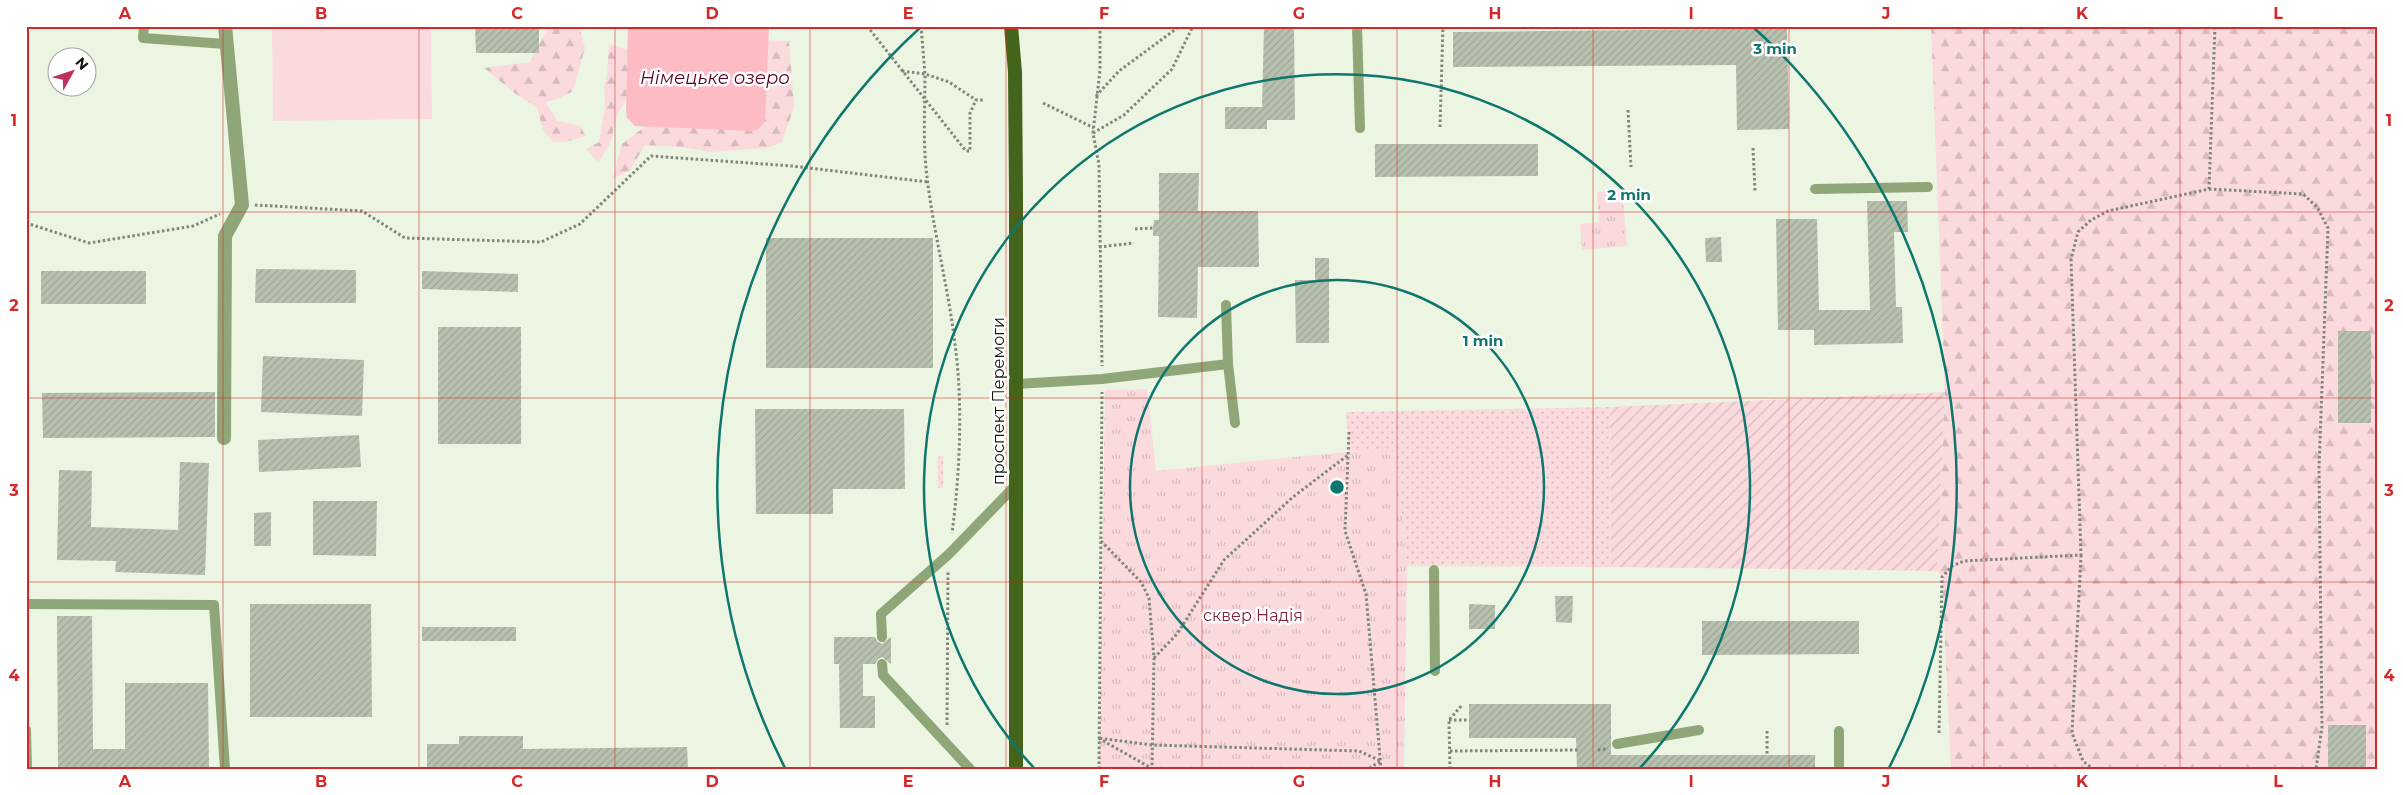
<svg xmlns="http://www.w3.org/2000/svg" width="2403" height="795" font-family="Montserrat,sans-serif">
<defs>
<pattern id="grass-dots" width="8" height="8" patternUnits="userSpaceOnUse" patternTransform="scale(1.25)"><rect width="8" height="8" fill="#fbdade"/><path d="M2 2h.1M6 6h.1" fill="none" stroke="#d6babd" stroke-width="1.8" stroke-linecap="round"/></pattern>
<pattern id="forest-firs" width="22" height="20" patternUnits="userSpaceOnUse" patternTransform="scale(1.25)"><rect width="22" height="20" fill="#fbdade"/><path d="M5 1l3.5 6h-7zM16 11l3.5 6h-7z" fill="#d6babd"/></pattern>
<pattern id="park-tufts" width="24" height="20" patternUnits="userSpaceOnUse" patternTransform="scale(1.25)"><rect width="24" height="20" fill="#fbdade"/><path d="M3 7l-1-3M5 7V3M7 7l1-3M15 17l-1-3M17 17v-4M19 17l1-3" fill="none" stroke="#d6babd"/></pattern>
<pattern id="garden-furrows" width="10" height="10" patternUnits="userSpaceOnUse" patternTransform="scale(1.25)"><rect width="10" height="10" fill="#fbdade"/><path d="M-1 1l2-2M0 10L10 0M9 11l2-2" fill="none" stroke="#d6babd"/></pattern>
<pattern id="building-hatch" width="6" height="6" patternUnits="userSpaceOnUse" patternTransform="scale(1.25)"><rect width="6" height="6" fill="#b8c1af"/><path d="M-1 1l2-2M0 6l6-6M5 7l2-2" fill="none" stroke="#9da595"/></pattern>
</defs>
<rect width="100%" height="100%" fill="#ebf5e2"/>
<g fill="url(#grass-dots)">
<polygon points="1610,407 1611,567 1407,566 1395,453 1349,451 1346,412"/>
<rect x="938" y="456" width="5" height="32"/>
</g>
<g fill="url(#forest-firs)">
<polygon points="549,26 579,26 585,48 573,91 558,99 546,102 557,121 579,125 586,136 566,142 553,142 543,130 537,108 516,94 484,68 530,62"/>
<polygon points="1931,26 2377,26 2377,769 1951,769 1942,578 1937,571 1945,392"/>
<polygon points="759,40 789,41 794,107 782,142 767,148 712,152 679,147 645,145 630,170 612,179 622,144"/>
<polygon points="609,44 641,53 633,88 618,113 609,146 598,162 586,149 599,142 605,107 604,87 607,75"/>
</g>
<g fill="url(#park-tufts)">
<polygon points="1622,190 1627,246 1582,250 1580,224 1599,222 1597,192"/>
<polygon points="1147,389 1156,471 1345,452 1395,452 1407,566 1404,769 1099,769 1105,390"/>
</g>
<polygon fill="url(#garden-furrows)" points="1945,392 1937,571 1611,567 1610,407"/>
<polygon fill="#fbdade" points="272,26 431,26 432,119 273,121"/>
<polygon fill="#fdbbc4" points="628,26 769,26 765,122 757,130 751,131 635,126 627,118 626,112"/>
<g fill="url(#building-hatch)">
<polygon points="475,26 539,26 539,53 476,53"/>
<polygon points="1264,26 1294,26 1295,120 1267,120 1267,129 1225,129 1225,107 1262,107"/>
<polygon points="1738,26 1787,26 1789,129 1737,130 1736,65 1453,67 1453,32 1738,29"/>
<polygon points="1375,144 1538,144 1538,176 1375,177"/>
<polygon points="1159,173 1199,173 1198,211 1258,211 1259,267 1198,267 1197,318 1158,317 1159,236 1153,236 1153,228 1154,220 1159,220"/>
<polygon points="1867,201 1907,201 1908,232 1894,232 1896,307 1902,307 1903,343 1814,345 1814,330 1778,330 1776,219 1817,219 1819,310 1870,310"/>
<polygon points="1721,237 1722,262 1706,262 1705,238"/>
<rect x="766" y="238" width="167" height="130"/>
<polygon points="1315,258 1329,258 1329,343 1296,343 1295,280 1315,280"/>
<polygon points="256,269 356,270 356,303 255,303"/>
<rect x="41" y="271" width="105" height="33"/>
<polygon points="422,271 518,274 518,292 422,289"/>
<rect x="438" y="327" width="83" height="117"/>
<rect x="2338" y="331" width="33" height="92"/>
<polygon points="263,356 364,360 362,416 261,412"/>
<polygon points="215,392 215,437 43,438 42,393"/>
<polygon points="755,409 904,409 905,489 833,489 833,514 756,514"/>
<polygon points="359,435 361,467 259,472 258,440"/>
<polygon points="180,462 209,463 205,575 115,572 116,561 57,560 59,470 92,471 91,527 178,530"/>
<polygon points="313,501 377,501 376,556 313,555"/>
<polygon points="271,512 271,546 254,546 254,513"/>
<polygon points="1555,596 1573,596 1572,623 1556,622"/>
<polygon points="250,604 371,604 372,717 250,717"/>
<polygon points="1469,604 1495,605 1495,629 1469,629"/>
<polygon points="57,616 92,616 93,749 125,749 125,683 208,683 209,769 58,769"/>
<polygon points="1702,621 1859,621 1859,654 1702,655"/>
<rect x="422" y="627" width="94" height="14"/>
<polygon points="834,637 875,637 877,641 882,644 891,637 891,664 882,657 878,659 875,664 863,664 863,696 875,696 875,728 840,728 839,664 834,664"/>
<polygon points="1469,704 1611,704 1611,755 1815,755 1815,769 1577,769 1576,738 1469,738"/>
<rect x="2328" y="725" width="38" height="44"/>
<polygon points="459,736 523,736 523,749 687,747 688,769 427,769 427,744 459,744"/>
</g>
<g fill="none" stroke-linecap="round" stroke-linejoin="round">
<g stroke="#80877a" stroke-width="3" stroke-dasharray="2.5 2.5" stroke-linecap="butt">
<polyline points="867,26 966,151 970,151 970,113 976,100 983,100"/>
<polyline points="921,26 925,74 949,82 976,100"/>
<polyline points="1100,26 1100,70 1093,133 1099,165 1102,366"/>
<path d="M 902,71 L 925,74 C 925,105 923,136 926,168 C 932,227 948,285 955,344 C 963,403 960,473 952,533"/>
<polyline points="1096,96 1119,71 1180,26"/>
<polyline points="1043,103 1094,128"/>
<polyline points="1628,110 1631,167"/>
<polyline points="1440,127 1443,26"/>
<polyline points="1093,133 1124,115 1172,69 1193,26"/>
<polyline points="1753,148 1755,191"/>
<polyline points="2209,189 2303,194 2317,207 2328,228 2319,467 2322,727 2316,769"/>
<polyline points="255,205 362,211 405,238 541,242 580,224 651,156 792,166 928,182"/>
<polyline points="26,223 89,243 193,226 220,214"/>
<polyline points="1135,229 1153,228"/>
<polyline points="1099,247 1134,243"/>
<polyline points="1349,432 1345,531 1366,594 1381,769"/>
<polyline points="1101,541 1141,582 1149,598 1154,658 1152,768"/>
<polyline points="2081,555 2072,733 2083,761 2093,769"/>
<polyline points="1154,658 1177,634 1224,560 1293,497 1348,455"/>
<polyline points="1449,720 1468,720"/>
<polyline points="947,725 948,571"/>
<polyline points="1767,731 1767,755"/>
<polyline points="1939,733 1942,577 1952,566 1964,561 2081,555 2071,259 2078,232 2091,220 2108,211 2209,189 2215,26"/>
<polyline points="1598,750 1606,749"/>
<polyline points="1450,751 1580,750"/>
<polyline points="1099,769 1102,392"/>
<polyline points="1153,769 1098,738 1152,745 1359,751 1381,761 1368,769"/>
<polyline points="1450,769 1449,720 1462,705"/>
</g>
<g stroke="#8fa678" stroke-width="10">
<polyline points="144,26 143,38 225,44"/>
<polyline points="1357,26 1360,128"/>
<polyline points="1815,189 1928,187"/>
<polyline points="1228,364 1235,423"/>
<polyline points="1016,384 1102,379 1228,364 1226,305"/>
<polyline points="1434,570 1435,671"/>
<polyline points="26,604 214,605 225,769"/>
<polyline points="882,637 881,614 949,554 1015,486"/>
<polyline points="882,664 883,675 970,769"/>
<polyline points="26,730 27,769"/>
<polyline points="1617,744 1699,730"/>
<polyline points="1839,769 1839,731"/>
</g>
<polyline stroke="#8fa678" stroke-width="14" points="224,438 225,236 242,205 225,26"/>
<polyline stroke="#45641b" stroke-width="14" points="1011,26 1015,72 1016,197 1016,769"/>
</g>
<path fill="none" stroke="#d62828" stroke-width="1" stroke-opacity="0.55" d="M 223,26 L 223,769M 419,26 L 419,769M 615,26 L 615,769M 810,26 L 810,769M 1006,26 L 1006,769M 1202,26 L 1202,769M 1397,26 L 1397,769M 1593,26 L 1593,769M 1789,26 L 1789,769M 1984,26 L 1984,769M 2180,26 L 2180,769M 26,212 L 2377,212M 26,398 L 2377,398M 26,582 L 2377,582"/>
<g fill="none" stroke="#0f766e" stroke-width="2.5">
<circle cx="1337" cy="487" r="207"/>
<path d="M1035 769A413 413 0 1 1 1639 769"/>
<path d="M785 768A620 620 0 0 1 922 26M1752 26A620 620 0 0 1 1889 768"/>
</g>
<g text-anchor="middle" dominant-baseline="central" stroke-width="5" stroke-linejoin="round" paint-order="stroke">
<g font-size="16" fill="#11140e" stroke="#fff">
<text transform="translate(998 401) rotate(-90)">проспект Перемоги</text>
</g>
<g font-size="16" fill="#80243c" stroke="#fff">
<text x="1253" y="615">сквер Надія</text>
</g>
<g font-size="18" font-style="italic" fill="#5f0022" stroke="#fff">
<text x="715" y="78">Німецьке озеро</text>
</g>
</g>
<circle cx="1337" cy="487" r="8" fill="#0f766e" stroke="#fff" stroke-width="2.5"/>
<g font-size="15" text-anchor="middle" font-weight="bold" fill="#0f766e" stroke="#fff" stroke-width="5" stroke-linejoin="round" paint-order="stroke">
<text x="1775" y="54">3 min</text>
<text x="1629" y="200">2 min</text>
<text x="1483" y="346">1 min</text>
</g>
<rect width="2403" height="795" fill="none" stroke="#ffffff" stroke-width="55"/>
<g transform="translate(72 72) rotate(50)"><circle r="24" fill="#ffffff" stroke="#a0a19f"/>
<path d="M0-4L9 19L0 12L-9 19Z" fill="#c0315a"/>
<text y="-8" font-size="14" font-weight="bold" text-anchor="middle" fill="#11140e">N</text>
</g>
<rect x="28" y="28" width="2348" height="740" fill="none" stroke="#d62828" stroke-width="2"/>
<g font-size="16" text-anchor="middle" font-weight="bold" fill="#d62828">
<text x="125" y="19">A</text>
<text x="321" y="19">B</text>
<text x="517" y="19">C</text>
<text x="712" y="19">D</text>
<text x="908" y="19">E</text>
<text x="1104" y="19">F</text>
<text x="1299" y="19">G</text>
<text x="1495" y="19">H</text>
<text x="1691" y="19">I</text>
<text x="1886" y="19">J</text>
<text x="2082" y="19">K</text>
<text x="2278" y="19">L</text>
<text x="14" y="126">1</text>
<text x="2389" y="126">1</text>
<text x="14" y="311">2</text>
<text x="2389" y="311">2</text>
<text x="14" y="496">3</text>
<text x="2389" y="496">3</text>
<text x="14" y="681">4</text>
<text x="2389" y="681">4</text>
<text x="125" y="787">A</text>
<text x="321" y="787">B</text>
<text x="517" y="787">C</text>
<text x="712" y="787">D</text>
<text x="908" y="787">E</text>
<text x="1104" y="787">F</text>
<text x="1299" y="787">G</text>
<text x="1495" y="787">H</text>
<text x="1691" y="787">I</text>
<text x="1886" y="787">J</text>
<text x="2082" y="787">K</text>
<text x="2278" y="787">L</text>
</g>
</svg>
